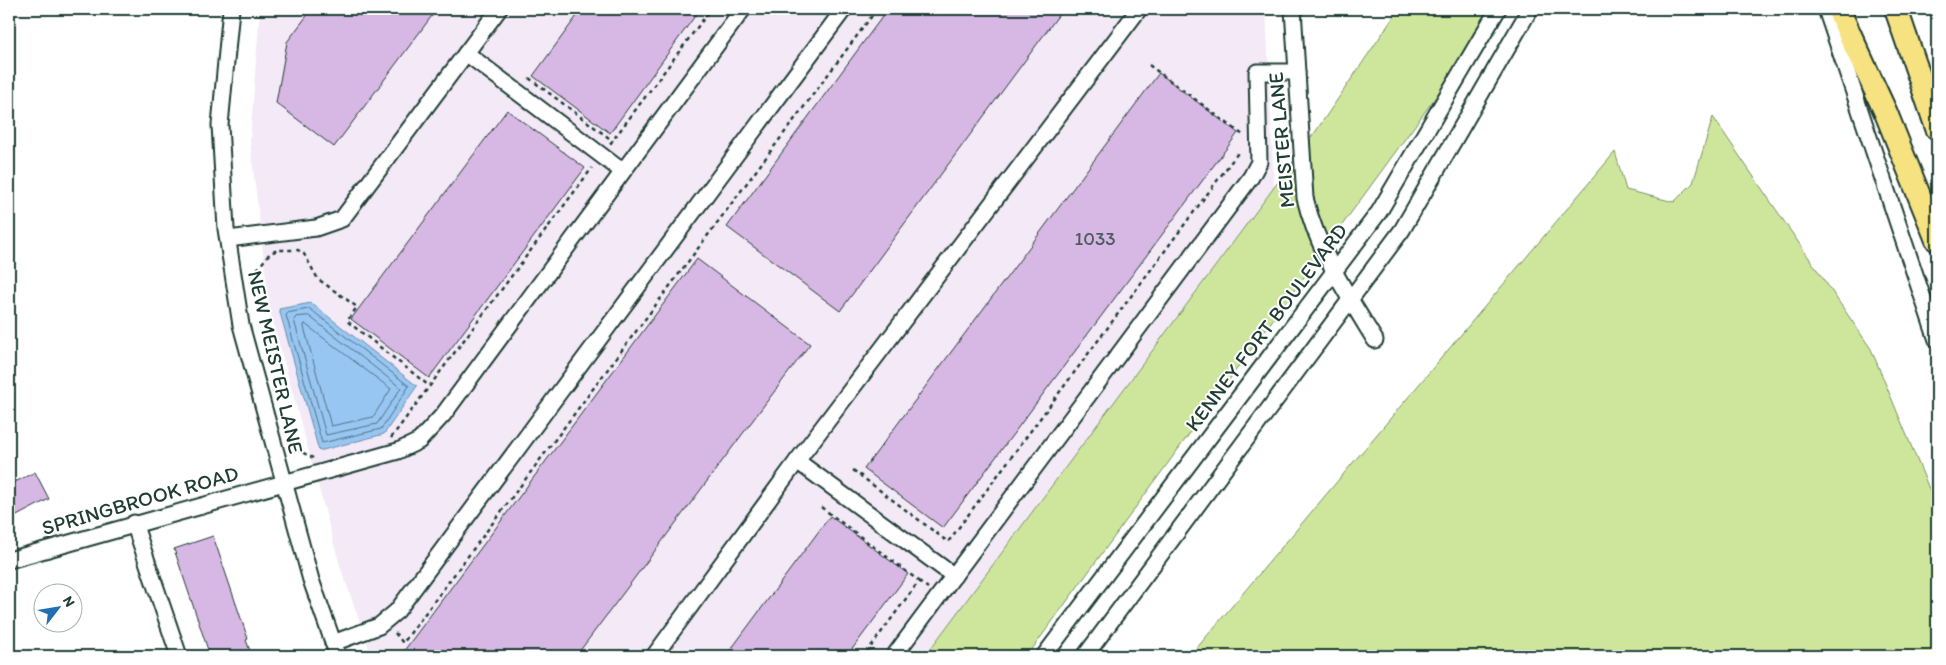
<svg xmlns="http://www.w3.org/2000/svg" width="1946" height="665" font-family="Itim,sans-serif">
<rect width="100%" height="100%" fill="#fff"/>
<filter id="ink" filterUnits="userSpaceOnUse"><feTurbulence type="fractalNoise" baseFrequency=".02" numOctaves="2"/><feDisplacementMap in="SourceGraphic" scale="10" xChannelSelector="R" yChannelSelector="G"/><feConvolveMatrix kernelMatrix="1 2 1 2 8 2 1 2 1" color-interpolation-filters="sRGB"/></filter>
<g filter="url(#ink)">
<polygon fill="#f3e9f7" points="260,9 1266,9 1274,187 925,656 372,656 341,569 270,311 250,142"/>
<g fill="#cee69c" stroke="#769268">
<polygon points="1399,9 1500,9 1027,656 925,656 1316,131"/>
<polygon points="1713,117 1871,349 1937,508 1937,656 1190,656 1615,152 1626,190 1674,202 1693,183"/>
</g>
<polygon fill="#98c6f3" stroke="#688fa7" points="311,303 417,386 384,434 319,451 279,309"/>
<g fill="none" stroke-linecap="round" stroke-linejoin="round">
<g stroke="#4f7480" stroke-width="1">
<polygon points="310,309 409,386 381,429 322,443 286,315 288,313"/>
<polygon points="309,316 401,388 377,424 326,435 294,320 296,317"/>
<polygon points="305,324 391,389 373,417 331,426 304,327"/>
</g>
</g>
<g fill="#d7b7e3" stroke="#1f3d34">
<polygon points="312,9 437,9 334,147 276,103 287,42"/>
<polygon points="582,9 700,9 610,133 533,76"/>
<polygon points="888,9 1063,9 840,311 727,227"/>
<polygon points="1159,73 1238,133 943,528 864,469"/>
<polygon points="507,110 585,168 429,378 351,319"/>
<polygon points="697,259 810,344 576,656 400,656"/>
<polygon points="35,472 49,499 9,520 9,485"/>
<polygon points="830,516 908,574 847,656 726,656"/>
<polygon points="213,536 248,639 246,640 252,656 210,656 174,549"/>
</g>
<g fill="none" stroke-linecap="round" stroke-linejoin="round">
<defs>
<g id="minor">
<polyline points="231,9 220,125 226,229 241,325 311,580 338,656"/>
<path d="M 1293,9 L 1305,198 C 1317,249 1348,296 1375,340"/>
<polyline points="1826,9 1937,340"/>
<polyline points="466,53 622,171"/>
<polyline points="228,239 316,228 342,219 499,9"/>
<polyline points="797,461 954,576"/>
<polyline points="134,523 179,656"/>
<polyline points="9,560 398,451 419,441 443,415 743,9"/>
<polyline points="333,643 379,626 397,611 844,9"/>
<polyline points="654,656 797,461 1139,9"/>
<polyline points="894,656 1251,177 1259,162 1257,72 1297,72"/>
<polyline points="1044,656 1379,212 1498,9"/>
<polyline points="1085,656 1402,230 1530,9"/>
</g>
<g id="highway">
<polyline points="1838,9 1886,113 1937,240"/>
<polyline points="1896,9 1937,128"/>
</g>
</defs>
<use href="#minor" stroke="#1f3d34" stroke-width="19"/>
<use href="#highway" stroke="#1f3d34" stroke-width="26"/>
<g stroke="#1f3d34" stroke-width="2.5" stroke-dasharray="4 4" stroke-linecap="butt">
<polyline points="1149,65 1243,135"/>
<polyline points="529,78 613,141"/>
<polyline points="610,144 711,9"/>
<polyline points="252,276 270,253 278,250 298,250 304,254 318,279 357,307 347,321 428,385"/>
<polyline points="391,438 592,168"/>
<polyline points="296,449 313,458"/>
<polyline points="853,470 948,542 1240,150"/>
<polyline points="821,507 919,581 864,656"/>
<polyline points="919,581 928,588"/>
<polyline points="395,633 403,643 877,9"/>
</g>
<use href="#minor" stroke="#fff" stroke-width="15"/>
<use href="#highway" stroke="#f7e281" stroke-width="22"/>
</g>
</g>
<g text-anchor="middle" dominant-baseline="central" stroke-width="4" stroke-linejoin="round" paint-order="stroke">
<g font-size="19" fill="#4d5c60">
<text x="1095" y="238">1033</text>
</g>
<g font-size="21" fill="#1f3d34" stroke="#fff">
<text transform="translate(1281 140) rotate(-95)">MEISTER LANE</text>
<text transform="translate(1266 327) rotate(-53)">KENNEY FORT BOULEVARD</text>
<text transform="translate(276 362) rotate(77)">NEW MEISTER LANE</text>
<text transform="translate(140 500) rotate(-16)">SPRINGBROOK ROAD</text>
</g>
</g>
<rect width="1946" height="665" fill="none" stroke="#fff" stroke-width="30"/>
<rect x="15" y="15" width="1916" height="635" fill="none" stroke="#1f3d34" stroke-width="2" filter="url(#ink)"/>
<g transform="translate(58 608) rotate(59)"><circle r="24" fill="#ffffff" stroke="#a5b1ae"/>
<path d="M0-4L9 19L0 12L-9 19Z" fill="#1f6fb2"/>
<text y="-8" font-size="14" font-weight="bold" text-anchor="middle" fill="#1f3d34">N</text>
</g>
</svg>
